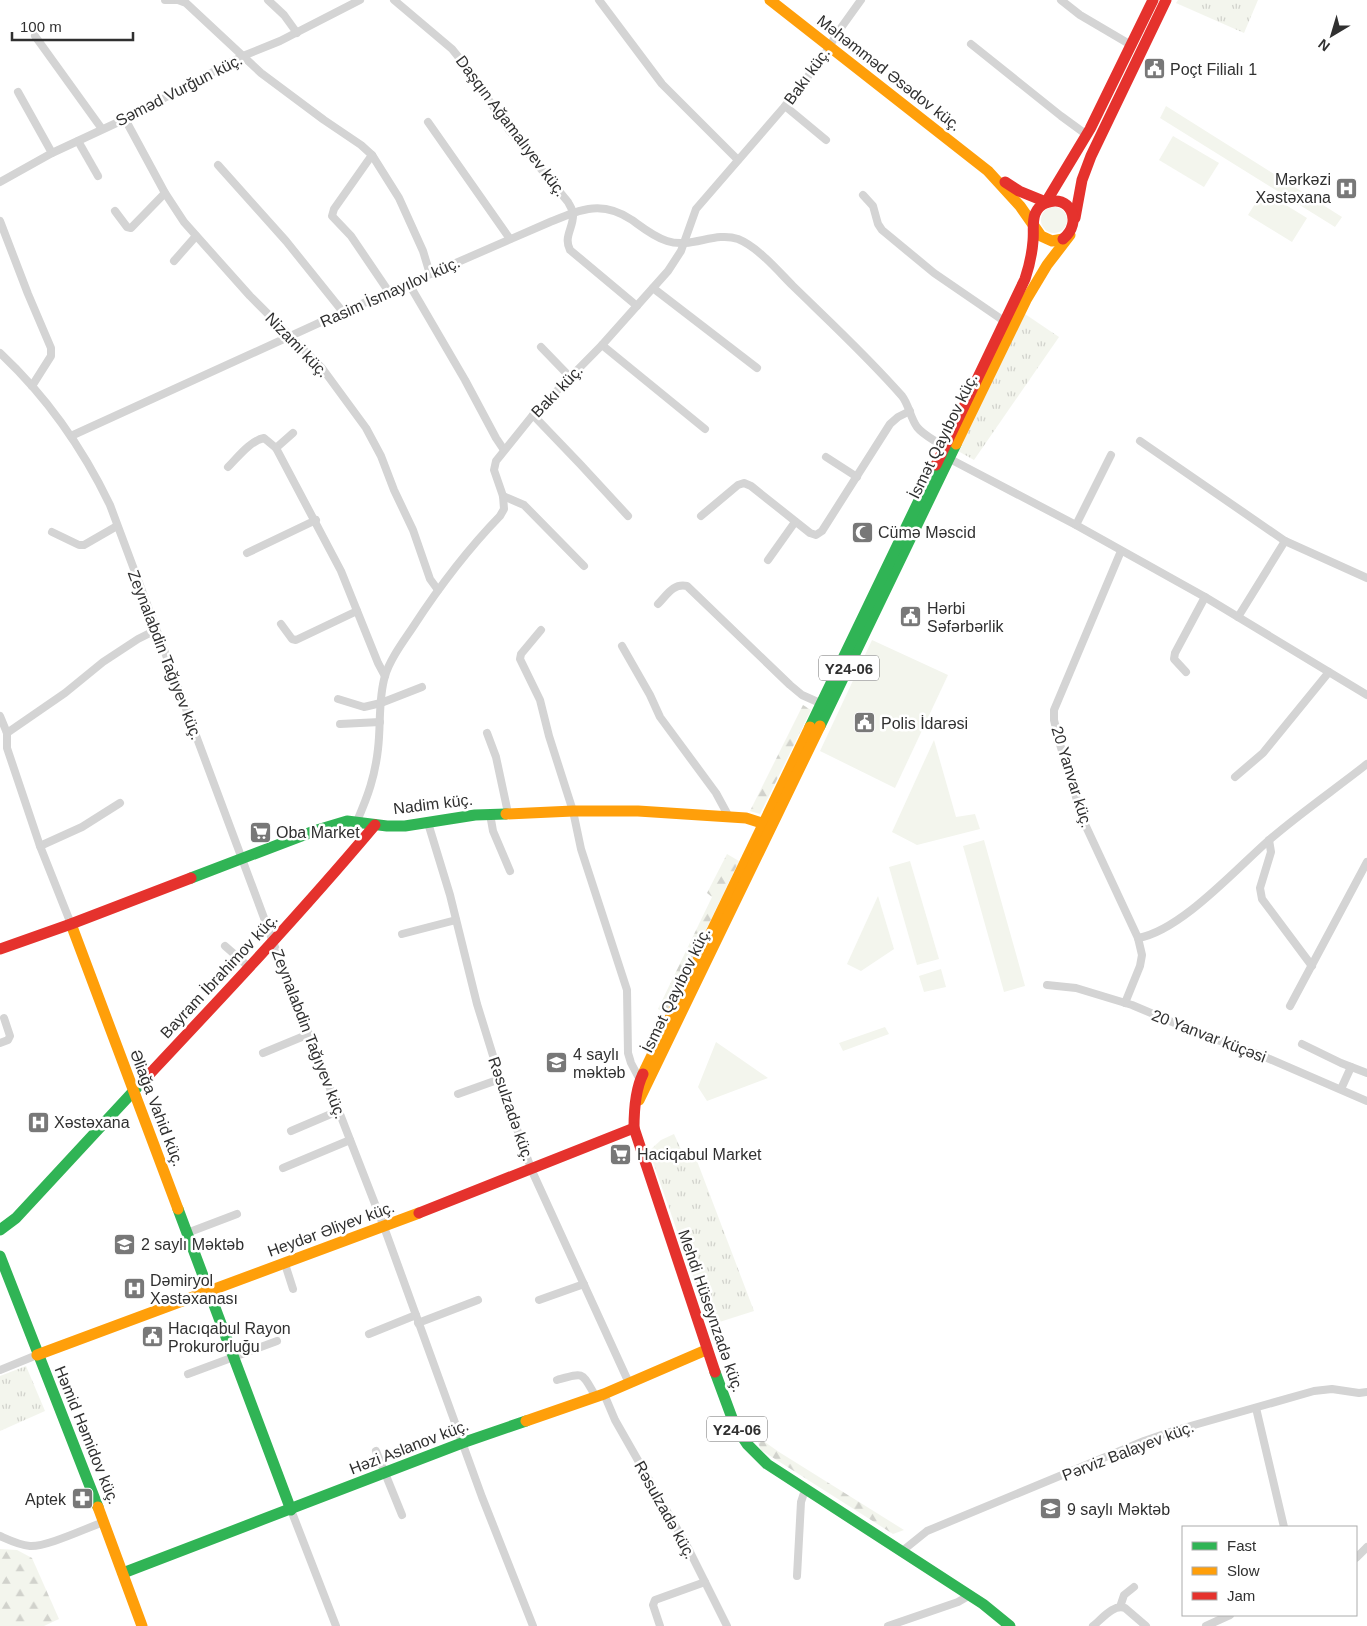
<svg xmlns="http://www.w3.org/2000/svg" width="1367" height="1626" font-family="Arial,sans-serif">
<defs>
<pattern id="forest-firs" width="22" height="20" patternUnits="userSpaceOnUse" patternTransform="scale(1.25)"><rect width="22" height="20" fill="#f3f5ed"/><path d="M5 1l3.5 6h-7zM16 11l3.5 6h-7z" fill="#d1d2cc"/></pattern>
<pattern id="park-tufts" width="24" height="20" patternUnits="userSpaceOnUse" patternTransform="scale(1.25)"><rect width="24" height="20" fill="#f3f5ed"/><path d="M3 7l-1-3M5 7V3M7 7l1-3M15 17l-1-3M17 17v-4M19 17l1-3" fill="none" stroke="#d1d2cc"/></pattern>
</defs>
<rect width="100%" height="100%" fill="#fff"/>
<g fill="#f3f5ed">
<polygon points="1166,106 1342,217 1335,227 1160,118"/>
<polygon points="1173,136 1219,163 1204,187 1159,160"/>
<polygon points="1263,191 1307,218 1292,242 1248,215"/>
<circle cx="1054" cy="220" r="13"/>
<polygon points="872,640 948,675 895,788 820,751"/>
<polygon points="934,740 956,817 975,814 980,829 917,845 892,832"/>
<polygon points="984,840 1025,986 1004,992 963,846"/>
<polygon points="910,861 939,959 917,965 889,867"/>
<polygon points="878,896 894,949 861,971 847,964"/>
<polygon points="941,969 946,987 924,992 919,976"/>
<polygon points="885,1027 889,1034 843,1051 839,1043"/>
<polygon points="716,1042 768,1078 707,1101 698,1087"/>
</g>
<g fill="url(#forest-firs)">
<polygon points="803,705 811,710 760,814 750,811"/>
<polygon points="727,854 739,861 666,1013 658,1009 712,897 707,893"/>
<polygon points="755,1435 779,1452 904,1530 893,1534 761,1450"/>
<polygon points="0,1549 17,1550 32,1558 59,1619 44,1626 0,1626"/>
</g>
<g fill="url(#park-tufts)">
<polygon points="1178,0 1258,0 1244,33 1176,3"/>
<polygon points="1025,314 1059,337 974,460 958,451"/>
<polygon points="674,1134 684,1156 694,1153 754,1311 710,1325 649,1151 661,1140"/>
<polygon points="26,1366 45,1411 0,1431 0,1376"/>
</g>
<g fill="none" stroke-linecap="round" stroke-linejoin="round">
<g stroke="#d4d4d4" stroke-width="8">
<polyline points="165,0 178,0"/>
<polyline points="178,0 186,3 261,73 324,120 361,145 372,155 399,198 423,251 430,274"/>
<polyline points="268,0 284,15 297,33"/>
<path d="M 394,0 L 452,49 L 465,65 L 509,130 L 568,202 C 570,206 573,210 573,214 C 574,227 563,237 570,250 L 637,306"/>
<polyline points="599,0 662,84 738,160"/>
<polyline points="1061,0 1080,15 1131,45"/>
<polyline points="35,36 102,129"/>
<polyline points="971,44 1061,116 1087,135"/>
<polyline points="18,92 52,153"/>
<polyline points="785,106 826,140"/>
<polyline points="125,119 165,193 184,222 250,296 322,368 366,428 381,456 394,490 413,530 430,579 438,590"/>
<polyline points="428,122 510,239"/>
<polyline points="78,141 98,176"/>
<polyline points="372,155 334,209 332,216 351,236 389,292"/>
<polyline points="218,165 286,241 343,312"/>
<polyline points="0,182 52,153 125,119 243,56 280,41 360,0"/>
<polyline points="863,195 873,206 878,224 882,230 934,273 1004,321"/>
<polyline points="115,211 127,227 131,228 165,193"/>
<polyline points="0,221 28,294 51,348 51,356 32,386"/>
<polyline points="174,261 196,236"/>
<polyline points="409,284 465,380 496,438 504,450"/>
<polyline points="653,288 757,368"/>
<polyline points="602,345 705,429"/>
<polyline points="541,347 570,377"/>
<path d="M 0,353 C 46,396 83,449 110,505 L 273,942 L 384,1227 L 482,1497 L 533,1626"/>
<polyline points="533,415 580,464 628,516"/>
<path d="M 71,436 L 343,312 L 550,222 C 582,209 602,200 632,220 C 643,228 654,237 667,241 C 691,249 715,231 738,239 C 758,247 778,271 793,286 C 830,322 868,357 902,396 C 909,405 910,417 917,427 C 923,435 936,441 944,447"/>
<polyline points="1140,441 1285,541 1367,578"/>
<polyline points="276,448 293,433"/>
<polyline points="826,457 857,477"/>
<polyline points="950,459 1076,525 1205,597 1367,695"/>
<path d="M 228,467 C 238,457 250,441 264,438 L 276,448 L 341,571 L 378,663 L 385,676"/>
<polyline points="503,496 524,505 584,566"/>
<polyline points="701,516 738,485 744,483 751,486 810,533 816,535 822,531 890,424 898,417 910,411"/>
<polyline points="1076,525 1111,455"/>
<polyline points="52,532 79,545 84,545 117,526"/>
<polyline points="1121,551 1054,710 1054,720 1059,741 1083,820 1138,938 1142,955 1140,966 1125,1003"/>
<polyline points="247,553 316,520"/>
<polyline points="768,560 795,522"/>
<path d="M 658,604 C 667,595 673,583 687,586 L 790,685 L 802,695 L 820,703"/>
<polyline points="1238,617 1285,541"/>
<polyline points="281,624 292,639 296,640 357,611"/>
<polyline points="541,630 521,654 520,659 540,700 549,736 573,811 581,849 627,990 628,1053 631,1063 640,1080"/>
<polyline points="622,646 650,695 660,717 716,793 729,817"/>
<polyline points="1186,672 1174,659 1175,653 1205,597"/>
<polyline points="338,699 364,707 381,703 422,687"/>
<polyline points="0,716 7,733 7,748 40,846 71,924"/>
<polyline points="340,724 380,722"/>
<polyline points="7,733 65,693 103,662 138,639 156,630"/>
<polyline points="487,733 496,757 508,813"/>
<polyline points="1235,777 1263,753 1329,672"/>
<polyline points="490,814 493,831 510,871"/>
<path d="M 357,821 C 368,796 375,776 378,749 C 381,725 378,699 385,676 C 390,659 403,642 413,627 C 439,587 467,550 500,516 L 504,509 L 503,496 L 494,470 L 496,461 L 533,415 L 602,345 L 668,271 L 681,251 L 696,209 L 785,106 L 823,57 L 838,32 L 861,0"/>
<polyline points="428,823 450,895 477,1004 508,1104 532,1171 629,1383"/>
<polyline points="1269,840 1271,852 1260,888 1262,899 1312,966"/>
<polyline points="40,846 82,827 120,803"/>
<polyline points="402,934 456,920"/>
<path d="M 1138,938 C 1180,931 1235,870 1268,841 C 1299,814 1334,790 1367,764"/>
<polyline points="225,946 249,967"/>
<polyline points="1047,985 1076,988 1132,1005 1203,1035 1258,1054 1367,1101"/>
<polyline points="1290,1006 1367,862"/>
<polyline points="0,1043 8,1040 10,1036 4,1018"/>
<polyline points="1302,1044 1341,1063 1367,1073"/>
<polyline points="263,1053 309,1034"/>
<polyline points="1341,1089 1351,1067"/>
<polyline points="458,1094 500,1079"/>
<polyline points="291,1131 338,1111"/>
<polyline points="283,1168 350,1140"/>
<polyline points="187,1233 237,1214"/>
<polyline points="285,1264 293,1289"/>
<polyline points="539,1300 584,1284"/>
<polyline points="418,1323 478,1300"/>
<polyline points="369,1334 416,1315"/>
<polyline points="0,1370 37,1355"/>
<polyline points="188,1374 277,1341"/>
<path d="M 557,1380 C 586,1372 581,1372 596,1397"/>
<polyline points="604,1394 615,1420 688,1548 727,1626"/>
<polyline points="1256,1408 1284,1527"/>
<polyline points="376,1451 402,1515"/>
<polyline points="291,1510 336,1626"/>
<path d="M 0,1536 C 9,1540 19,1545 30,1546 C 47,1547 86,1528 104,1522"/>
<polyline points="901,1552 927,1531 1144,1441 1173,1431 1314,1391 1332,1389 1359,1393 1367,1392"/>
<polyline points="1356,1558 1367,1547"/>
<polyline points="797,1576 801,1502 805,1490"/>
<polyline points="1120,1607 1124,1595 1134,1587"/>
<polyline points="660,1626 653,1605 655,1600 705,1582"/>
<polyline points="888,1626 958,1602 970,1595"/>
<path d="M 1093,1626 C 1102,1619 1113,1604 1125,1608 L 1146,1626"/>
<polyline points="1206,1626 1230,1615"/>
</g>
<g stroke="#30b455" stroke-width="11">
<polyline points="820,726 956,444"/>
<polyline points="810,727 936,465"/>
<polyline points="191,878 317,830 347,821 387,826 405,826 475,815 506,814"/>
<polyline points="178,1209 291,1510"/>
<polyline points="0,1230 16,1218 143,1081"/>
<polyline points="0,1256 98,1507"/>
<polyline points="715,1372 735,1426 747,1444 767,1464 983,1604 1010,1626"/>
<polyline points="123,1573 462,1443 526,1421"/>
</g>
<g stroke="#ff9f0a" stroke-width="11">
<polyline points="770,0 988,171 1020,206 1041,236 1052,241 1063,239"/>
<polyline points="956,444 1026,300 1047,265 1070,235"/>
<polyline points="506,814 573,811 638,811 746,818 771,826"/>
<polyline points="71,924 178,1209"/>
<polyline points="643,1074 810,727"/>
<polyline points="639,1100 820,726"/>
<polyline points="37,1355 419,1213"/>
<polyline points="526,1421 604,1394 706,1350"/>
<polyline points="98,1507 142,1626"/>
</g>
<g stroke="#e5322d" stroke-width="11">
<polyline points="1005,182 1019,191 1046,202 1090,129 1153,0"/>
<polyline points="1075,218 1082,180 1091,156 1166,0"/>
<path d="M 936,465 L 1025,279 C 1029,267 1032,254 1033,241 C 1034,232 1032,222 1035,214 C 1037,209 1041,205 1046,203 C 1069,193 1084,222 1063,239"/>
<polyline points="0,949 71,924 191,878"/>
<path d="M 643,1074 C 635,1090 634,1111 634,1128 L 715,1372"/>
<path d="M 143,1081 C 222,997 301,913 375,825"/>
<polyline points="419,1213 634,1128"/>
</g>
</g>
<defs>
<symbol id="civic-square" viewBox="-11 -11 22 22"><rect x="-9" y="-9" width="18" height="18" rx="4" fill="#787878" stroke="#fff"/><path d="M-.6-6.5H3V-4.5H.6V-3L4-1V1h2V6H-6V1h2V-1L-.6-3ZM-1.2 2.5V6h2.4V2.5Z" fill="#fff"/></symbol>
<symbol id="hospital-square" viewBox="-11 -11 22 22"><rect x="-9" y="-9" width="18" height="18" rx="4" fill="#787878" stroke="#fff"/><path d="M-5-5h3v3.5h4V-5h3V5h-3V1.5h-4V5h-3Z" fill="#fff"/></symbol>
<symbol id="mosque-square" viewBox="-11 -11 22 22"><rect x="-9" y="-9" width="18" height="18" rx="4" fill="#787878" stroke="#fff"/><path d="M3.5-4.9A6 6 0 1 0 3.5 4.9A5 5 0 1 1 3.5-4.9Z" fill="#fff"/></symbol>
<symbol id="supermarket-square" viewBox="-11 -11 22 22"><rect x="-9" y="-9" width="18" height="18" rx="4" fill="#787878" stroke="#fff"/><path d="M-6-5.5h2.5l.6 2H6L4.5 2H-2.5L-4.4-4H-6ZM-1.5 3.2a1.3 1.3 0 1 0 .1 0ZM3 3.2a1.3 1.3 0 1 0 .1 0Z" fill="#fff"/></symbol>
<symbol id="school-square" viewBox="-11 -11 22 22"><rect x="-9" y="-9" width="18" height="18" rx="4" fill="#787878" stroke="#fff"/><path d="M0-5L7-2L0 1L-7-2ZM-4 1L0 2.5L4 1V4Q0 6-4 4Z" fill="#fff"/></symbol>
<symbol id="pharmacy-square" viewBox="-11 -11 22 22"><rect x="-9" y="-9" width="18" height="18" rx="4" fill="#787878" stroke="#fff"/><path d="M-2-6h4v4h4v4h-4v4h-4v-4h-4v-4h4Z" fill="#fff"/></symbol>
</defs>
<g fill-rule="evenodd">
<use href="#civic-square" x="1142" y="56" width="25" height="25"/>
<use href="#hospital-square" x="1334" y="176" width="25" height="25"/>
<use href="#mosque-square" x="850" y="520" width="25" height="25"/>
<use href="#civic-square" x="898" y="604" width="25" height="25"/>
<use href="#civic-square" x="852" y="710" width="25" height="25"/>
<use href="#supermarket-square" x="248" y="820" width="25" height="25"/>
<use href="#school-square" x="544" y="1050" width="25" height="25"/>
<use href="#hospital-square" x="26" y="1110" width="25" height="25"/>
<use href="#supermarket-square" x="608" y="1142" width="25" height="25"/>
<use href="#school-square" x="112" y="1232" width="25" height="25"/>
<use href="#hospital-square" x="122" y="1276" width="25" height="25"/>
<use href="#civic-square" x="140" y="1324" width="25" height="25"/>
<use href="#pharmacy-square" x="70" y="1486" width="25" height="25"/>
<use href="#school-square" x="1038" y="1496" width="25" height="25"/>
</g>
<g text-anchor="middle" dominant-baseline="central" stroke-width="5" stroke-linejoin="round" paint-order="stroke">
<g fill="#fff" stroke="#6e6e6e" stroke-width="1">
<rect x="819" y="655.5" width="60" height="25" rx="4"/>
<rect x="707" y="1416.5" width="60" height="25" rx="4"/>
</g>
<g font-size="15" font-weight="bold" fill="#303030">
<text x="849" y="668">Y24-06</text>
<text x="737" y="1429">Y24-06</text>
</g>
<g font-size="16" fill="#303030" stroke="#fff" text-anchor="start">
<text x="1170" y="69">Poçt Filialı 1</text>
<text x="1331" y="179" text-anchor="end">Mərkəzi<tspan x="1331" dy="18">Xəstəxana</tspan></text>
<text x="878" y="532">Cümə Məscid</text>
<text x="927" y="608">Hərbi<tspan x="927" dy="18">Səfərbərlik</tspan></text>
<text x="881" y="723">Polis İdarəsi</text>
<text x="276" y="832">Oba Market</text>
<text x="573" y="1054">4 saylı<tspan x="573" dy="18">məktəb</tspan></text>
<text x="54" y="1122">Xəstəxana</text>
<text x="637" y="1154">Haciqabul Market</text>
<text x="141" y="1244">2 saylı Məktəb</text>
<text x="150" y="1280">Dəmiryol<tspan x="150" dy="18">Xəstəxanası</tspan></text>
<text x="168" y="1328">Hacıqabul Rayon<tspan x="168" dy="18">Prokurorluğu</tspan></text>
<text x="66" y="1499" text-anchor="end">Aptek</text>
<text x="1067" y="1509">9 saylı Məktəb</text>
</g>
<g font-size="16" fill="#303030" stroke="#fff">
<text transform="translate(889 73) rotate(38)">Məhəmməd Əsədov küç.</text>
<text transform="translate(807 76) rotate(-54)">Bakı küç.</text>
<text transform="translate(179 90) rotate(-27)">Səməd Vurğun küç.</text>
<text transform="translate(511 126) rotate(53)">Daşqın Ağamalıyev küç.</text>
<text transform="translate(390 292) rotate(-24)">Rasim İsmayılov küç.</text>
<text transform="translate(297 345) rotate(46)">Nizami küç.</text>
<text transform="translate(557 391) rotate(-46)">Bakı küç.</text>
<text transform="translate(943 436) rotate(-64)">İsmət Qayıbov küç.</text>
<text transform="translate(165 655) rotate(69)">Zeynalabdin Tağıyev küç.</text>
<text transform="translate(1072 777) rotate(73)">20 Yanvar küç.</text>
<text transform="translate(433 804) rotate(-7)">Nadim küç.</text>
<text transform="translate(219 976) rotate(-47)">Bayram İbrahimov küç.</text>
<text transform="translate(676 990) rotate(-64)">İsmət Qayıbov küç.</text>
<text transform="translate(309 1034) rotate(69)">Zeynalabdin Tağıyev küç.</text>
<text transform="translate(1209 1036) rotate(21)">20 Yanvar küçəsi</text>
<text transform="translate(157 1108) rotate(69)">Əliağa Vahid küç.</text>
<text transform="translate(511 1109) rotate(71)">Rəsulzadə küç.</text>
<text transform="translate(331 1229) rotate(-20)">Heydər Əliyev küç.</text>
<text transform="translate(711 1311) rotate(71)">Mehdi Hüseynzadə küç.</text>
<text transform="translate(87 1435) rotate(68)">Həmid Həmidov küç.</text>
<text transform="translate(409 1447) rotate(-21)">Həzi Aslanov küç.</text>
<text transform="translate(1128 1451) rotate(-21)">Pərviz Balayev küç.</text>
<text transform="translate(665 1510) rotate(61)">Rəsulzadə küç.</text>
</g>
</g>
<rect x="1182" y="1526" width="175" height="90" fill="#ffffff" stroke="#acacac"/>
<rect x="1192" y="1542" width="25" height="8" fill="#30b455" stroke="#acacac"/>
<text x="1227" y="1551" font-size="15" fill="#303030">Fast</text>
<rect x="1192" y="1567" width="25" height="8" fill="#ff9f0a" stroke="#acacac"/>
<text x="1227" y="1576" font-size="15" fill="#303030">Slow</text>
<rect x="1192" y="1592" width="25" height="8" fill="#e5322d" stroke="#acacac"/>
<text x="1227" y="1601" font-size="15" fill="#303030">Jam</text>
<g transform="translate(1332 35) rotate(218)" stroke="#ffffff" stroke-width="4" paint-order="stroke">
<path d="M0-4L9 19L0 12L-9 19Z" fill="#303030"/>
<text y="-8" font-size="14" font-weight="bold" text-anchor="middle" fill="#303030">N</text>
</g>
<path d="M12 32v8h121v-8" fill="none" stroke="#303030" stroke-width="2.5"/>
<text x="20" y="32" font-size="15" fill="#303030" stroke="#ffffff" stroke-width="4" paint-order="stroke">100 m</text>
</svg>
